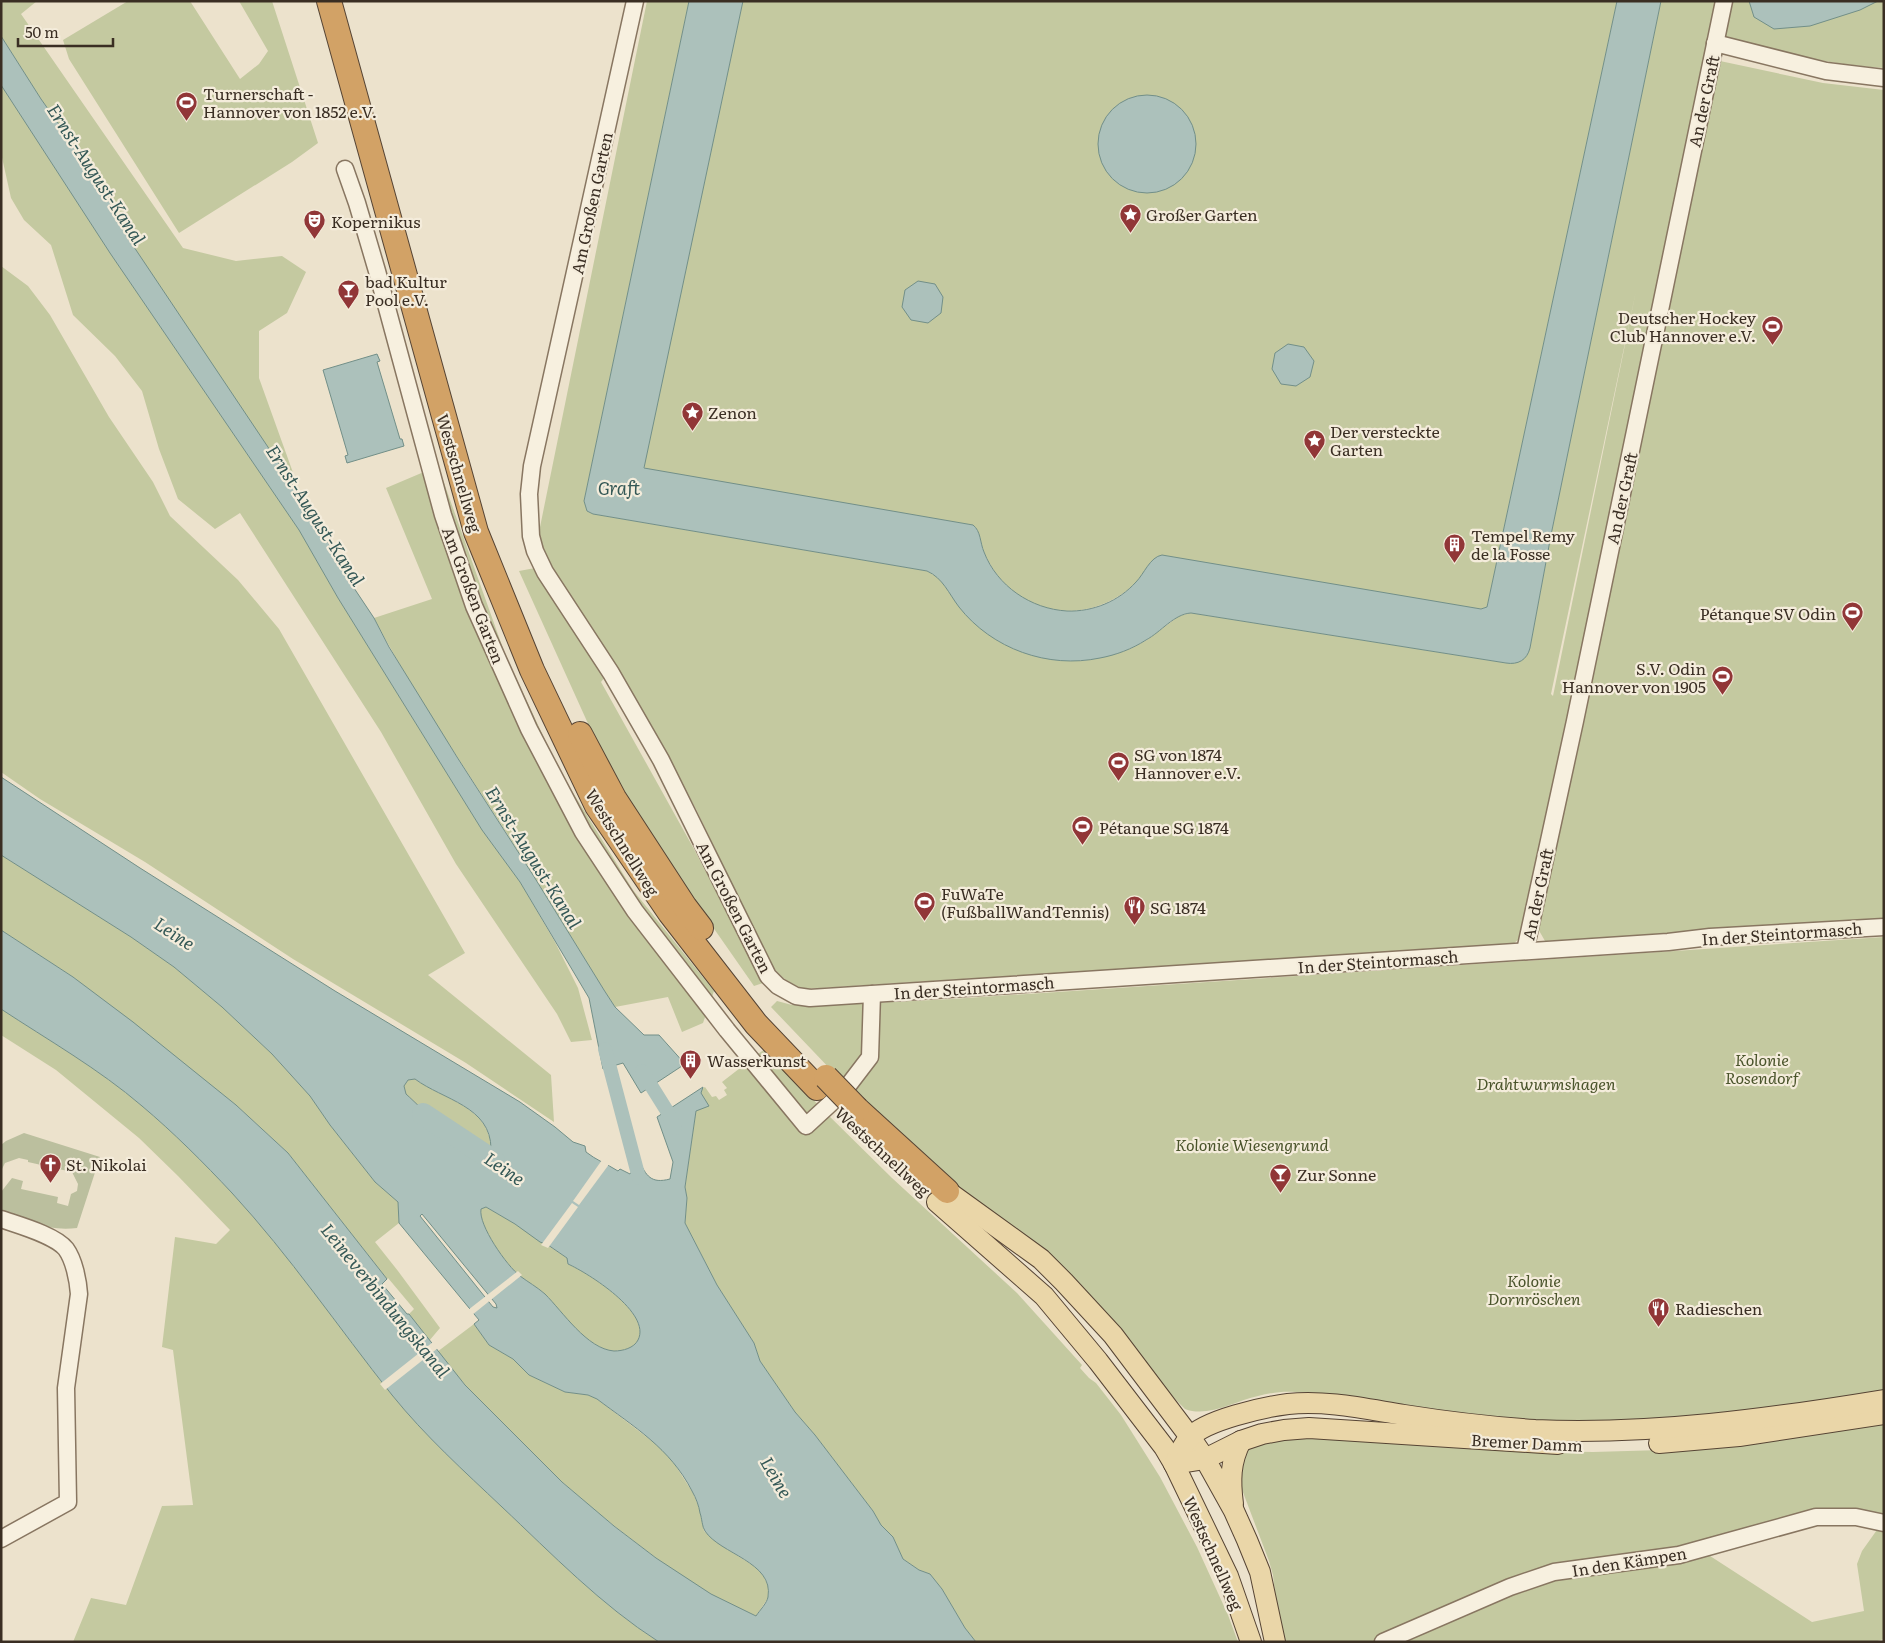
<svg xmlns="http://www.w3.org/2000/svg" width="1885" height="1643" font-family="Literata,serif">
<rect width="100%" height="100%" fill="#ece2cc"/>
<g fill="#c4c9a0" fill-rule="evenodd">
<polygon points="1,1 37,1 21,14 183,248 236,261 282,256 306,272 287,313 259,331 259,378 296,481 292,485 130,241 116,217 113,205 90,168 41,99 1,36"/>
<polygon points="128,1 190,1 240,79 259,64 268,51 239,1 272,1 318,143 292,162 179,233 69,59 63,40"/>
<path d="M 647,1 L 689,1 L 584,501 L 587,511 L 593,514 L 927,571 L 940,579 L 959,607 L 971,620 L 998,641 L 1014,649 L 1082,661 L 1116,654 L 1132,648 L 1147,640 L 1179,616 L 1191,613 L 1506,663 L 1530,648 L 1551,535 L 1661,1 L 1721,1 L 1572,717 L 1520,938 L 1513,944 L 805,989 C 787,983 777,975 768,959 L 696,809 L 615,664 L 601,682 L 694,849 L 763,983 L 754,986 L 680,880 L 614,781 L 519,571 L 546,566 L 540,549 L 539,532 ZM 1636,291 L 1553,696 L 1551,694 Z"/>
<path d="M 743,1 L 1617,1 L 1487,607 L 1481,609 L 1147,570 C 1109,621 1034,627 995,572 C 991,566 987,559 984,552 C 980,543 981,531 972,525 L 646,470 L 644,465 Z"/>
<path d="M 1728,1 L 1884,1 L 1884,68 C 1828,64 1775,52 1720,39 Z"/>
<polygon points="1720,61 1823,83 1884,90 1884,921 1545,941 1537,927"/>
<polygon points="1,85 110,253 299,530 338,598 482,830 520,882 555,942 578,988 592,1040 571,1042 557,1014 456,864 381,732 240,513 215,529 178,499 159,449 142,391 115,356 73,315 51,245 24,220 11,198 1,153"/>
<polygon points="1,266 28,286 50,315 109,417 153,482 170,516 238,580 279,629 465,953 428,975 551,1075 554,1122 466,1063 293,959 145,862 40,799 1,772"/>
<path d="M 438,466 L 505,654 L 559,770 L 633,890 L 714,991 L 703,1023 L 682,1032 L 668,997 L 615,1007 C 580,953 548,897 513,843 C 466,769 415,696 374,618 L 432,599 L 386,488 Z"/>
<polygon points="1,855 131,937 174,967 222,1007 272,1054 310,1096 330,1125 375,1182 398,1202 399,1223 375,1242 398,1271 440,1328 429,1341 409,1314 414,1309 388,1278 387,1279 288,1153 236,1105 73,977 1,930"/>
<path d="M 1884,937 L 1884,1391 C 1746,1414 1607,1431 1467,1416 C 1409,1410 1353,1393 1295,1392 C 1283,1391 1270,1393 1258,1396 C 1235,1401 1208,1418 1185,1409 L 979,1204 L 920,1157 L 854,1094 L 771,1007 L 777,1001 L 792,1005 L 814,1006 L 952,999 Z"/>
<path d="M 1,1009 C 48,1040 99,1069 142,1106 C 173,1132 204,1163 232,1193 C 290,1256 338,1327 392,1395 C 425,1436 464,1471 502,1507 C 552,1554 601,1605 659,1642 L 73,1642 L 91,1598 L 126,1605 L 162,1506 L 193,1505 L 173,1350 L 162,1347 L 175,1237 L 216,1244 L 230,1230 L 178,1176 L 139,1138 L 56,1070 L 1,1035 Z"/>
<polygon points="766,1048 820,1107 892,1178 1017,1293 1082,1365 1080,1368 1089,1378 1096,1383 1121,1415 1160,1477 1197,1547 1228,1615 1238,1642 976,1642 965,1628 942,1589 930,1574 919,1570 903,1559 893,1537 881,1525 873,1511 815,1435 795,1412 760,1361 754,1343 717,1285 685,1223 687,1198 685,1187 696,1111 702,1089 705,1087 712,1097 716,1096 719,1100 727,1095 724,1090 727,1088 722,1082"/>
<path d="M 415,1079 C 443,1100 491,1106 491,1150 C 465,1155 425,1111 406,1094 L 404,1086 L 408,1080 Z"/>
<path d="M 486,1207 L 515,1224 L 567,1258 L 568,1264 C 588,1273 652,1313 638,1340 C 634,1348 623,1351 614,1351 C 587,1349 562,1312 545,1294 C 537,1287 528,1282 520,1276 C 507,1266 478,1225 481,1209 Z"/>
<path d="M 474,1324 L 489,1345 L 513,1359 L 529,1375 L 565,1392 L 588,1395 L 597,1399 L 661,1448 L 672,1460 L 693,1493 L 700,1510 L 704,1531 L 722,1546 L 754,1566 L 763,1575 L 768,1586 L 768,1598 L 756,1616 C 741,1609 726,1603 711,1595 C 688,1582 664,1564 643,1548 C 567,1491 497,1425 437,1352 Z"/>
<polygon points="1884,1421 1884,1519 1848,1511 1707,1554 1812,1622 1864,1611 1857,1564 1862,1551 1879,1527 1884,1529 1884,1639 1874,1642 1280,1642 1273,1575 1269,1561 1241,1487 1241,1457 1247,1450 1261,1442 1315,1436 1541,1451 1593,1452 1662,1450"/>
</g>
<path fill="#bbbf9e" d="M 24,1133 L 100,1157 L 77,1228 C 50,1231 26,1223 1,1211 L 1,1192 L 12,1178 L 23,1181 L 21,1189 L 58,1197 L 57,1203 L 68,1206 L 71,1194 L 77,1191 L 78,1184 L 72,1172 L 28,1162 L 28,1160 L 19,1158 L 5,1163 L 1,1171 L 1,1145 L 6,1141 Z"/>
<g fill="#acc1bb" stroke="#728f88" fill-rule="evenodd">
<path d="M 689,1 L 743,1 L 644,468 L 973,525 C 981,531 980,543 984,552 C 997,586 1031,609 1067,611 C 1093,612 1119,601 1136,582 C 1144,574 1150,557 1162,555 L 1481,609 L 1487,607 L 1617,1 L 1661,1 L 1551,535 L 1530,648 C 1527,660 1518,665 1506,663 L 1191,613 C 1174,614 1161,632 1146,640 C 1132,649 1116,655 1100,658 C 1048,669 992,649 959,607 C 949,594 943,578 927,571 L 593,514 L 587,511 L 584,501 Z"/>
<polygon points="1749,1 1878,1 1860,10 1810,26 1774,29 1754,17"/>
<polygon points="1,36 41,99 90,168 113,205 116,217 130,241 282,468 335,554 342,570 374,618 389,647 457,757 533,875 604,990 615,1007 644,1035 659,1035 685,1064 641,1093 623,1063 603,1069 589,998 520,882 482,830 338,598 299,530 110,253 1,85"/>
<circle cx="1147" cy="144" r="49"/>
<polygon points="918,281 935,284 943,297 941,313 928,323 911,320 902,307 905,290"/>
<polygon points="1288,344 1304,347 1314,361 1310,377 1296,386 1281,384 1272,369 1275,353"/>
<polygon points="377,354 380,361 377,362 400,439 402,439 404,446 347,463 345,456 348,455 323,370"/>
<path d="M 1,777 L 140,868 L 335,991 L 520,1102 L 555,1127 L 573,1142 L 585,1146 L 586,1152 C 596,1160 607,1164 618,1171 L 620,1169 L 630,1174 L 633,1170 L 630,1161 L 639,1160 C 646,1176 651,1184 670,1179 L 673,1162 L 657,1117 L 703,1087 L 701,1093 L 709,1106 L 696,1111 L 685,1187 L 687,1198 L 685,1223 L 717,1285 L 754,1343 L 760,1361 L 795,1412 L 815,1435 L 873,1511 L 881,1525 L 893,1537 L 903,1559 L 919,1570 L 930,1574 L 942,1589 L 965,1628 L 976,1642 L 659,1642 C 601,1605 552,1554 502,1507 C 464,1471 425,1436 392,1395 C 338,1327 290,1256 232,1193 C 204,1163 173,1132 142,1106 C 99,1069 48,1040 1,1009 L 1,930 L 73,977 L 133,1022 L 236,1105 L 288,1153 L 387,1279 L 382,1284 L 407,1314 L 409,1314 L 465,1385 L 562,1482 L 614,1526 L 656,1558 L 711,1594 L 756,1616 C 760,1610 767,1603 768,1597 C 774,1562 720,1554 705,1531 C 702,1527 702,1518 700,1513 C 699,1506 696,1498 692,1491 C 670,1448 634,1427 597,1399 L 588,1395 L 565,1392 L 529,1375 L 513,1359 L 489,1345 L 474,1324 L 479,1320 L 399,1223 L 398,1202 L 375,1182 L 330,1125 L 310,1096 L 272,1054 L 222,1007 L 174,967 L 131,937 L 1,855 ZM 415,1079 C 443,1100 491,1106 491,1149 C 465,1155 425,1111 406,1094 L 404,1086 L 408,1080 ZM 486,1207 L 515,1224 L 540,1242 L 548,1245 L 567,1258 L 568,1264 C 588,1273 652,1313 638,1340 C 634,1348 623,1351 614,1351 C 587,1349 563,1312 545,1294 C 537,1287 528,1282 520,1276 C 507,1266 478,1225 481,1209 ZM 422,1214 L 496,1304 L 497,1308 L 493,1307 L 420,1216 Z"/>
</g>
<g fill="#ece2cc">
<polygon points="602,1160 610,1163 579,1205 573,1201"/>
<polygon points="572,1203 578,1207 548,1248 541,1245"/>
<polygon points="518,1271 522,1275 472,1315 468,1310"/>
<polygon points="433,1342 438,1348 385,1390 380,1384"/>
</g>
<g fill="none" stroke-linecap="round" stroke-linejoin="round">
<g stroke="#acc1bb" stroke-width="14">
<polyline points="605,1049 639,1178"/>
<polyline points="642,1071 667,1111 675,1128"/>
</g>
<polyline stroke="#acc1bb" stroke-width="22" points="423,1114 494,1161"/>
<defs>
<g id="minor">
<polyline points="635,1 532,466 529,494 531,536 535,551 545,572 611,673 661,760 768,976 778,986 796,996 810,998 1668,942 1710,937 1884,927"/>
<polyline points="1715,43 1826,71 1884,78"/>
<polyline points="345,169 357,203 377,271 443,515 474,606 529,729 583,832 635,911 727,1030 806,1126 844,1091 870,1057 872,994"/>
<polyline points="1525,951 1575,721 1724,1"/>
<path d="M 1,1219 C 18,1225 55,1235 66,1249 C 74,1260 78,1280 79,1294 L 66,1388 L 68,1502 L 1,1539"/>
<polyline points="1383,1642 1510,1587 1554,1572 1679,1555 1816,1517 1856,1517 1884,1523"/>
</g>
<g id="major">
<polyline points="947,1191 1041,1259 1064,1282 1113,1335 1190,1437 1205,1459 1234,1511 1247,1540 1260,1572 1275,1642"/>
<polyline points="937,1202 1044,1296 1098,1361 1164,1447 1174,1464 1228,1576 1251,1642"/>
<polyline points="1659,1443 1739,1436 1884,1414"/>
<path d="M 1174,1464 C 1178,1455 1182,1446 1189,1438 C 1205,1420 1264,1407 1288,1404 C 1327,1400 1366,1409 1404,1415 C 1448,1422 1491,1427 1535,1430 C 1652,1435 1768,1419 1884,1400"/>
<polyline points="1174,1464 1205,1459 1241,1441 1262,1434 1284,1430 1309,1428 1558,1444"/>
<path d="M 1233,1504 C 1230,1481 1230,1462 1241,1441"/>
</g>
<g id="highway">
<polyline points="329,1 476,532 532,670 597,806 670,913 756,1024 817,1088"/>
<polyline points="580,734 614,798 685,907 701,928"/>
<polyline points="857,1109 947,1191"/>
</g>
</defs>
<use href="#minor" stroke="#887661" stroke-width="19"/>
<use href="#major" stroke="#564434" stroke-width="22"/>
<use href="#highway" stroke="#564434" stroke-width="26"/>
<use href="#minor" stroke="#f7f0df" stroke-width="16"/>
<use href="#major" stroke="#ead6a8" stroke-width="20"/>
<use href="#highway" stroke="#d2a266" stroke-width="24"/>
<defs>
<polyline id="highway-bridge" points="826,1077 857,1109"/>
</defs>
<use href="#highway-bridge" stroke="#564434" stroke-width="26" stroke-linecap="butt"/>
<use href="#highway-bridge" stroke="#d2a266" stroke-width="24"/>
</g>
<defs>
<symbol id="stadium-pin" viewBox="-11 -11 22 30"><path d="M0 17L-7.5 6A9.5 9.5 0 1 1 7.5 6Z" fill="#913637" stroke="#f4ecdb"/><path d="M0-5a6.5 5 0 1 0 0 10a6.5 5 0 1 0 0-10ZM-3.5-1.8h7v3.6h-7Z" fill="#fff"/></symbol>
<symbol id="sight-pin" viewBox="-11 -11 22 30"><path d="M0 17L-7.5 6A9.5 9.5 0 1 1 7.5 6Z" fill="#913637" stroke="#f4ecdb"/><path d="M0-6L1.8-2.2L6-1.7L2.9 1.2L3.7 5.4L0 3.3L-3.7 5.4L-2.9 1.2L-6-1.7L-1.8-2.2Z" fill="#fff"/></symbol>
<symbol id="theatre-pin" viewBox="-11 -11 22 30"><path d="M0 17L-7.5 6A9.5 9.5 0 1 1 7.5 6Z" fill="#913637" stroke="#f4ecdb"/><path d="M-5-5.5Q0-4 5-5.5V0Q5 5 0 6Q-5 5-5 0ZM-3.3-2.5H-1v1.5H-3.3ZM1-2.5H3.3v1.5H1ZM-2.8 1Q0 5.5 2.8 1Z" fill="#fff"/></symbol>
<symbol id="bar-pin" viewBox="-11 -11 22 30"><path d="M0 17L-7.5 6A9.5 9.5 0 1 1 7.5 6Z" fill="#913637" stroke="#f4ecdb"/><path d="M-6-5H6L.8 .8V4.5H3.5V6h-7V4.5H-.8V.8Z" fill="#fff"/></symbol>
<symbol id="building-pin" viewBox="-11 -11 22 30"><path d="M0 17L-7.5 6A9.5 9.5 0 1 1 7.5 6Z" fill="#913637" stroke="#f4ecdb"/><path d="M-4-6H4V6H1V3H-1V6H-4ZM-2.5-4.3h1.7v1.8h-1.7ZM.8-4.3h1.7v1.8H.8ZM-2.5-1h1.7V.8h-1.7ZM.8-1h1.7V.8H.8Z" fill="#fff"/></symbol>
<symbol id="restaurant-pin" viewBox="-11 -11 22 30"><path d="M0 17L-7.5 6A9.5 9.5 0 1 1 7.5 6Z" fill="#913637" stroke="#f4ecdb"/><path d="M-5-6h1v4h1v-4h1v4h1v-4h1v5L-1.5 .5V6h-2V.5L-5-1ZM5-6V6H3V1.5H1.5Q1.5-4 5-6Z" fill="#fff"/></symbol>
<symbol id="church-pin" viewBox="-11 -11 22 30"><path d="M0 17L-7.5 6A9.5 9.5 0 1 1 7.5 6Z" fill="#913637" stroke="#f4ecdb"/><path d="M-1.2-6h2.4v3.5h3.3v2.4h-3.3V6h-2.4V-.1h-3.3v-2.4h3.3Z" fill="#fff"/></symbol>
</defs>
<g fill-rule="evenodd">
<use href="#stadium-pin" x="174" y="90" width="25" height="34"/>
<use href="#sight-pin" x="1118" y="202" width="25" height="34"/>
<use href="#theatre-pin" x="302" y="208" width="25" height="34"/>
<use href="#bar-pin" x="336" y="278" width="25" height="34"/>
<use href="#stadium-pin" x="1760" y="314" width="25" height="34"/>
<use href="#sight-pin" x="680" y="400" width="25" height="34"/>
<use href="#sight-pin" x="1302" y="428" width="25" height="34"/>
<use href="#building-pin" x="1442" y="532" width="25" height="34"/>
<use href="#stadium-pin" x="1840" y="600" width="25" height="34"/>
<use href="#stadium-pin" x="1710" y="664" width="25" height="34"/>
<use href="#stadium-pin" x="1106" y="750" width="25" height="34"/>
<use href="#stadium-pin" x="1070" y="814" width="25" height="34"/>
<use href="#stadium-pin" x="912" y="890" width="25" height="34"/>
<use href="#restaurant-pin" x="1122" y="894" width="25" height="34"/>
<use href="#building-pin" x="678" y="1048" width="25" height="34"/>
<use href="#church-pin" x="38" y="1152" width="25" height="34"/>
<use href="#bar-pin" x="1268" y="1162" width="25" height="34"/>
<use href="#restaurant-pin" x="1646" y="1296" width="25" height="34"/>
</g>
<g text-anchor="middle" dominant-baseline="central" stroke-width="4.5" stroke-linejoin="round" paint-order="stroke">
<g font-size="16" fill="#3a2e23" stroke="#f4ecdb" text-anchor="start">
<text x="203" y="93">Turnerschaft -<tspan x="203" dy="18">Hannover von 1852 e.V.</tspan></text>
<text x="1146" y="214">Großer Garten</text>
<text x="331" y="221">Kopernikus</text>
<text x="365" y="281">bad Kultur<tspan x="365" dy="18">Pool e.V.</tspan></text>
<text x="1756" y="317" text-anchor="end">Deutscher Hockey<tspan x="1756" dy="18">Club Hannover e.V.</tspan></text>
<text x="708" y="412">Zenon</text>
<text x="1330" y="431">Der versteckte<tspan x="1330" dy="18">Garten</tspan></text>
<text x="1471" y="535">Tempel Remy<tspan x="1471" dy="18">de la Fosse</tspan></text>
<text x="1836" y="613" text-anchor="end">Pétanque SV Odin</text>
<text x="1706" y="668" text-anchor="end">S.V. Odin<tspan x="1706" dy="18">Hannover von 1905</tspan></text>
<text x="1134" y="754">SG von 1874<tspan x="1134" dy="18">Hannover e.V.</tspan></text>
<text x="1099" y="827">Pétanque SG 1874</text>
<text x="941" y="893">FuWaTe<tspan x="941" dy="18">(FußballWandTennis)</tspan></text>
<text x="1150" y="907">SG 1874</text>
<text x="707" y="1060">Wasserkunst</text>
<text x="66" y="1164">St. Nikolai</text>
<text x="1297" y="1174">Zur Sonne</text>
<text x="1675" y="1308">Radieschen</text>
</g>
<g font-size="16" fill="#3a2e23" stroke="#f4ecdb">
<text transform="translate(1703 101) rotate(-78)">An der Graft</text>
<text transform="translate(591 203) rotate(-78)">Am Großen Garten</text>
<text transform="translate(460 473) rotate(74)">Westschnellweg</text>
<text transform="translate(1621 498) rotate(-78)">An der Graft</text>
<text transform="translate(474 595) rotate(69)">Am Großen Garten</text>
<text transform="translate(623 842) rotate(58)">Westschnellweg</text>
<text transform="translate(1537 894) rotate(-78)">An der Graft</text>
<text transform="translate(735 907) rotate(63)">Am Großen Garten</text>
<text transform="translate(1782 933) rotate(-4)">In der Steintormasch</text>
<text transform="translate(1378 961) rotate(-4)">In der Steintormasch</text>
<text transform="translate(974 987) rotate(-4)">In der Steintormasch</text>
<text transform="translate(883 1151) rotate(43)">Westschnellweg</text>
<text transform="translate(1527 1442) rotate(3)">Bremer Damm</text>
<text transform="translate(1214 1553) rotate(66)">Westschnellweg</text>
<text transform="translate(1629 1561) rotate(-9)">In den Kämpen</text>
</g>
<g font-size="16" font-style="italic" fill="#4a542b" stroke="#f4ecdb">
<text x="1762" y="1059">Kolonie<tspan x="1762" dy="18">Rosendorf</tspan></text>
<text x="1546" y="1083">Drahtwurmshagen</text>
<text x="1252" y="1144">Kolonie Wiesengrund</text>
<text x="1534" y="1280">Kolonie<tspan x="1534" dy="18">Dornröschen</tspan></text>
</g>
<g font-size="18" font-style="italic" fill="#345856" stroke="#f4ecdb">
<text transform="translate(97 174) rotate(57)">Ernst-August-Kanal</text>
<text x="619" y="487">Graft</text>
<text transform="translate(316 515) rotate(57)">Ernst-August-Kanal</text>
<text transform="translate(534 857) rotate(58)">Ernst-August-Kanal</text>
<text transform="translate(175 933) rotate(33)">Leine</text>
<text transform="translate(505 1168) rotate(34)">Leine</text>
<text transform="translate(386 1300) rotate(51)">Leineverbindungskanal</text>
<text transform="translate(777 1477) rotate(60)">Leine</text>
</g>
</g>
<rect width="1885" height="1643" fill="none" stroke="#3a2e23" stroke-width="5"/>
<path d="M18 38v8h95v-8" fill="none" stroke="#3a2e23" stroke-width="2.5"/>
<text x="25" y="38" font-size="15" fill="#3a2e23" stroke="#f4ecdb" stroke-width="4" paint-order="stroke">50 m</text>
</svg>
